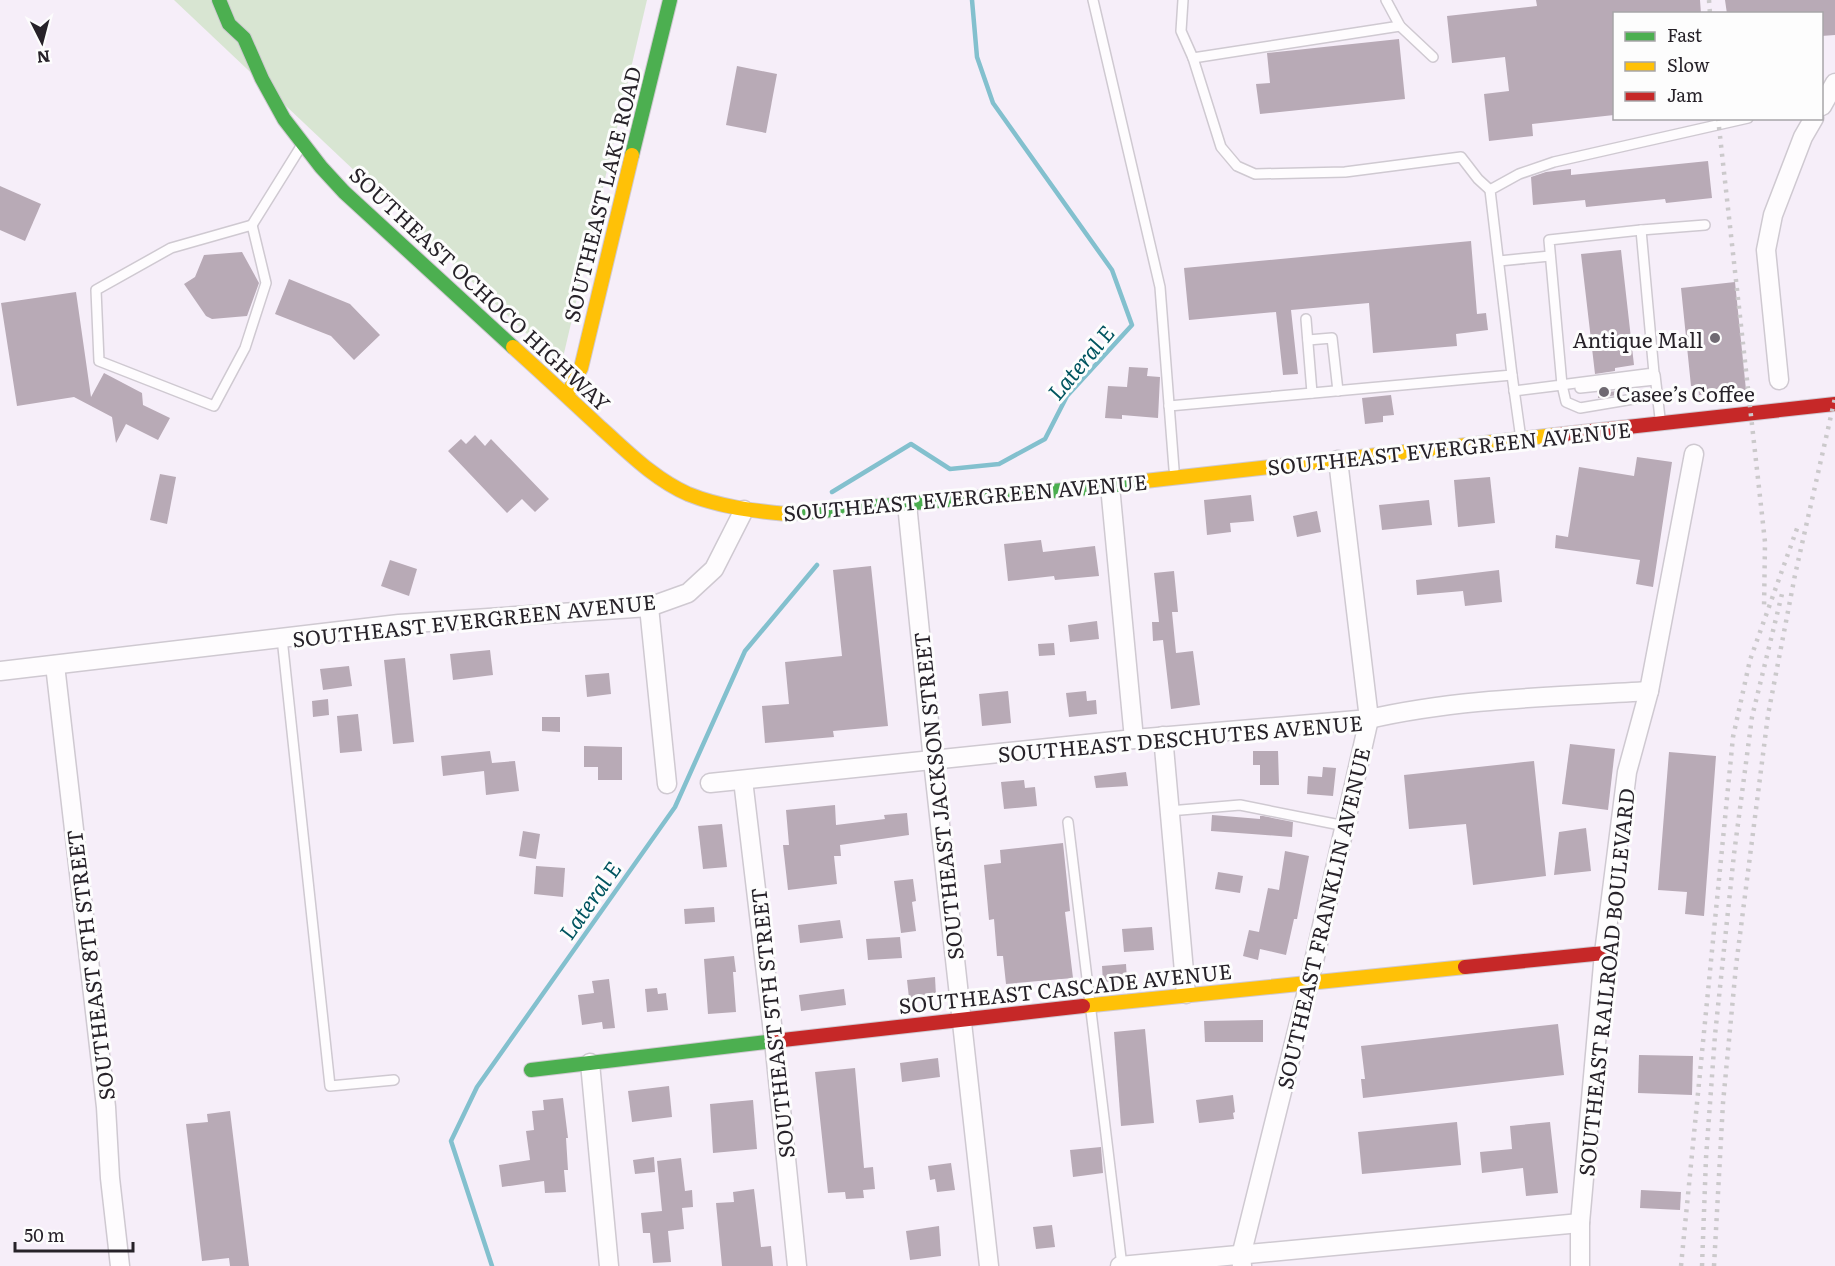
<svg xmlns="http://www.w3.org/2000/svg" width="1835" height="1266" font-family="Literata,serif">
<rect width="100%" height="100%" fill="#f6eef9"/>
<polygon fill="#d8e5d2" points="174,0 647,0 561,366"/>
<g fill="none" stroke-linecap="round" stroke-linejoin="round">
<g stroke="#83c0ce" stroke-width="4.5">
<polyline points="832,492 911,444 950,469 999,464 1045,439 1067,396 1132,325 1112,270 993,103 977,57 972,0"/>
<polyline points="492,1266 451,1141 477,1087 675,807 745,651 817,565"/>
</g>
</g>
<g fill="#b8aab6">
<polygon points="1536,0 1700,0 1701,14 1614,14 1614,115 1532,124 1533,136 1489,141 1484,94 1509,91 1505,57 1452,63 1447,16 1537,6"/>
<polygon points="1725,0 1835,0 1835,35 1821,36 1821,14 1727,14"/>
<polygon points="1399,39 1405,99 1260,114 1256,84 1270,83 1267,53"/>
<polygon points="737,66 777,74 766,133 726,125"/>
<polygon points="1708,161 1712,198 1666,203 1665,199 1586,207 1585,200 1533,205 1531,177 1546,172 1571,169 1571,175"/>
<polygon points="0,186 41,204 25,241 0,230"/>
<polygon points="1471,241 1477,314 1486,313 1488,330 1456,334 1457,346 1373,353 1369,303 1291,310 1298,374 1283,375 1276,312 1189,320 1184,268"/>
<polygon points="1621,250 1634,365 1615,368 1615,371 1595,374 1581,254"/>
<polygon points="242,252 259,283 247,316 212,319 206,316 184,284 195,277 204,255"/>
<polygon points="289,279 350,304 380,335 354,360 331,336 275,314"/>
<polygon points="1735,282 1746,390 1699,395 1698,386 1691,386 1681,288"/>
<polygon points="76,292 91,397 104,373 142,393 143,405 170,418 158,440 126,424 116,443 112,417 74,397 17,406 1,303"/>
<polygon points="1129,367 1148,368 1147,376 1160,377 1158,418 1122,415 1122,419 1105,418 1108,386 1127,387"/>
<polygon points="1617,391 1617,395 1598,398 1598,393"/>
<polygon points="1391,395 1394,415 1383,416 1383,422 1365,424 1362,398"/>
<polygon points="475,435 485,446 491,439 549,499 535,512 522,499 507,513 448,451 461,439 466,444"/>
<polygon points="1637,457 1672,462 1653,587 1636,584 1640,560 1555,548 1556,535 1568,537 1579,467 1634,476"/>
<polygon points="160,474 176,477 167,524 150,520"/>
<polygon points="1490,477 1495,523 1458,527 1454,480"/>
<polygon points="1251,495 1254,521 1230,523 1231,532 1207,535 1204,500"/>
<polygon points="1429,500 1432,525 1382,530 1379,505"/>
<polygon points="1317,511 1321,532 1297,537 1293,516"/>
<polygon points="1041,540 1043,552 1095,546 1099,576 1055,580 1054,576 1008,581 1004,544"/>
<polygon points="390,560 417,569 409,596 381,586"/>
<polygon points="871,566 888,726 833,731 834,737 765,743 762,706 789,704 785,662 842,656 833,570"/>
<polygon points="1499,570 1502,602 1465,606 1463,591 1417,595 1416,580"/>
<polygon points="1174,571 1178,612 1172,612 1176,653 1193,651 1200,705 1171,709 1163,640 1153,641 1152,622 1159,622 1154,573"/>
<polygon points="1097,621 1099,639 1070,642 1068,625"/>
<polygon points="1054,643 1055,655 1039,656 1038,644"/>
<polygon points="490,650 493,675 453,680 450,654"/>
<polygon points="405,658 414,742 393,744 384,660"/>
<polygon points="349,666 352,686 323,690 320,669"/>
<polygon points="609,673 611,694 587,697 585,675"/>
<polygon points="1008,691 1011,723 982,726 979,694"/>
<polygon points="1086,691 1087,701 1096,700 1097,714 1069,717 1066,693"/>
<polygon points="328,699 329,715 313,717 312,701"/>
<polygon points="358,714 362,751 340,753 337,716"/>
<polygon points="542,717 560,717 560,732 542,731"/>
<polygon points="1570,744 1615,749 1608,810 1562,804"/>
<polygon points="584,746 622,747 622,780 598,780 598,767 584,767"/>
<polygon points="490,751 492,763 515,761 519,791 486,795 484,771 443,776 441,756"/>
<polygon points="1253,751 1278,751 1279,785 1260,785 1260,765 1253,765"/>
<polygon points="1669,752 1716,756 1704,916 1685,914 1687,892 1658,890"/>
<polygon points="1534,761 1546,876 1473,885 1466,824 1409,829 1404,775"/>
<polygon points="1323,767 1336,768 1333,796 1307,794 1308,776 1322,777"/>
<polygon points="1126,772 1128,786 1096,788 1094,776"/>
<polygon points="1024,780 1025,788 1035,787 1037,806 1004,809 1001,782"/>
<polygon points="835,805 836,825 885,819 884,815 907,813 909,835 840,845 841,856 834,856 837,884 788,890 783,845 789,845 786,810"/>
<polygon points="1212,815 1260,819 1260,816 1263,816 1293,822 1292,837 1211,831"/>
<polygon points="722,824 727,867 703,869 698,826"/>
<polygon points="1586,828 1591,871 1554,875 1559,832"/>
<polygon points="523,831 540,834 536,859 519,856"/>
<polygon points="1063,843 1070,911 1065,912 1073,978 1006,984 1003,956 997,956 994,919 989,920 984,865 1001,863 1000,850"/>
<polygon points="1285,851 1309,856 1297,919 1294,919 1286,955 1260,949 1258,960 1243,956 1249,930 1259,932 1268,888 1279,890"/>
<polygon points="536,866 565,868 563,897 534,894"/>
<polygon points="1218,872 1243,876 1240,893 1215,889"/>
<polygon points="913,879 916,901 912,902 916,931 901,933 894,881"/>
<polygon points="714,907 715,922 685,924 684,909"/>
<polygon points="840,920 843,938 800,943 798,925"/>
<polygon points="1152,927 1154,950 1124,952 1122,929"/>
<polygon points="900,937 902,958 868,960 866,939"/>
<polygon points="734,956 736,972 733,972 736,1012 708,1014 704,959"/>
<polygon points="1126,964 1127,980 1103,982 1102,966"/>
<polygon points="935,977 936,996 909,998 907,980"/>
<polygon points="609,979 615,1028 603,1029 602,1022 582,1025 578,995 594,993 592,981"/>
<polygon points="657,988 658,994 666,993 668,1010 647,1012 645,989"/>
<polygon points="844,989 846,1005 801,1011 799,995"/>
<polygon points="1263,1020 1263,1042 1205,1042 1204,1021"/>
<polygon points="1558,1024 1564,1075 1363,1098 1361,1079 1365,1079 1361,1046"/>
<polygon points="1145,1029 1154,1123 1121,1126 1114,1032"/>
<polygon points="1639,1055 1693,1056 1692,1095 1638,1093"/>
<polygon points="938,1058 940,1077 902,1082 900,1063"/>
<polygon points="855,1068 864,1168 873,1167 875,1189 863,1190 864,1198 846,1199 845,1192 828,1193 815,1072"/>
<polygon points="669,1086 672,1117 632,1122 628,1091"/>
<polygon points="1233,1095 1235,1112 1233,1113 1234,1119 1199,1123 1196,1100"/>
<polygon points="563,1098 568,1138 566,1138 568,1170 564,1170 566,1192 545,1193 544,1181 502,1187 499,1165 530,1160 526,1131 534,1130 532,1111 544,1110 543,1100"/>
<polygon points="753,1100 757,1149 713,1153 710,1104"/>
<polygon points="230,1111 249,1266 230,1266 229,1258 202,1261 186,1124 208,1122 207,1114"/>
<polygon points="1457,1122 1461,1165 1362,1174 1358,1132"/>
<polygon points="1550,1122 1558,1193 1526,1196 1523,1168 1482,1173 1480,1152 1512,1149 1510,1126"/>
<polygon points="1101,1147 1103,1173 1073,1177 1070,1150"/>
<polygon points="654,1157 655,1172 635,1174 633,1160"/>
<polygon points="681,1158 685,1191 692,1190 693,1207 682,1208 684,1229 668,1231 671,1262 653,1263 650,1233 643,1233 641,1213 662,1211 657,1161"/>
<polygon points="951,1163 955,1190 937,1192 935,1179 930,1180 928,1166"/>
<polygon points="754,1189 761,1247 771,1246 773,1266 722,1266 716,1203 734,1202 733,1192"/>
<polygon points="1641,1190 1681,1192 1680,1210 1640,1208"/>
<polygon points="1052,1225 1055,1247 1036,1249 1033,1227"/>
<polygon points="939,1226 941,1256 910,1260 906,1231"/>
</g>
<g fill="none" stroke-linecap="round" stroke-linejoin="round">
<defs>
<g id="lane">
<polyline points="1093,0 1160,287 1174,469"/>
<polyline points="1183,0 1181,31 1193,58"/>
<polyline points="1386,0 1400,26 1433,57"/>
<polyline points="1400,26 1193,58 1221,147 1237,166 1255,174 1345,172 1461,157 1478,179 1490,190"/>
<polygon points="252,225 266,283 245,348 214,406 99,361 96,290 171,248"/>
<polyline points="252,225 300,148"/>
<polyline points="1641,230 1705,225"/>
<polyline points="1499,261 1550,256"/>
<polyline points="1306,319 1312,393"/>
<polyline points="1308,340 1332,338 1338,391"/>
<polyline points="1512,375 1520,432"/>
<polyline points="1655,375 1660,418"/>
<polyline points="1580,388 1655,380"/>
<polyline points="1514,391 1562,385 1568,384 1654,373 1641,230 1549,240 1562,385 1566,402 1580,408 1657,395"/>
<polyline points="1169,406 1512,375 1490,190 1519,174 1554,162 1748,118"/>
<polyline points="282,638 330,1086 394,1080"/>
<polyline points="1169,811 1240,805 1345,826"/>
<polyline points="1068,822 1122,1266"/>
</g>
<g id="street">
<polyline points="1822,106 1835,83"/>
<polyline points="1779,380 1766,250 1773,215 1803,137 1814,118"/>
<polyline points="1110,486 1134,739"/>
<polyline points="907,504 933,761 989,1266"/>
<polyline points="649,607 667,784"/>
<polyline points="55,665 106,1107 110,1178 120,1266"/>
<polyline points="0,671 399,624 649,607 688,593 714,569 744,510"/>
<polyline points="1163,736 1186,994"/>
<polyline points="743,780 774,1041 797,1266"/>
<path d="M 710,783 L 1134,739 L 1369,719 C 1460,698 1556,697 1649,691"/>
<polyline points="590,1063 609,1266"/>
<polyline points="1120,1266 1580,1223"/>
<polyline points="1242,1266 1241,1256 1309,983 1369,719 1338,460"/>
<polyline points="1580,1266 1580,1223 1604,953 1627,772 1649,691 1694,454"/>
</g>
<g id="fast">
<polyline points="219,0 229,24 244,38 262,79 284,119 321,167 344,192 513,347"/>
<polyline points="632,155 670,0"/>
<polyline points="787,514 1110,486 1145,481"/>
<polyline points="531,1070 774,1041"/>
</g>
<g id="slow">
<path d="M 513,347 C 543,374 572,401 601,428 C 628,452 654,479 688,494 C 720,507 754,511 787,514"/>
<polyline points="567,395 581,368 632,155"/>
<polyline points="1145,481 1555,435"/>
<polyline points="1083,1006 1465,967"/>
</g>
<g id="jam">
<polyline points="1555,435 1835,404"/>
<polyline points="1465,967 1604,953"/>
<polyline points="774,1041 1083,1006"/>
</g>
</defs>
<use href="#lane" stroke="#cfc9d1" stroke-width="12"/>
<use href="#street" stroke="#cfc9d1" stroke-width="21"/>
<use href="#fast" stroke="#cfc9d1" stroke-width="16"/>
<use href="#slow" stroke="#cfc9d1" stroke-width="16"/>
<use href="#jam" stroke="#cfc9d1" stroke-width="16"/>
<use href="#lane" stroke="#fefcfe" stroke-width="9"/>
<use href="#street" stroke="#fefcfe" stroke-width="18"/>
<use href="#fast" stroke="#4caf50" stroke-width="14"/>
<use href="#slow" stroke="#ffc107" stroke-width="14"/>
<use href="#jam" stroke="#c62828" stroke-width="14"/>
<g stroke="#cbc9cb" stroke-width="4.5" stroke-dasharray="3 6" stroke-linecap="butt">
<polyline points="1709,0 1710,14"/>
<polyline points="1718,118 1765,542 1764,610"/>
<polyline points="1681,1266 1733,737 1750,660 1799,523"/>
<polyline points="1702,1266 1706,1158 1715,1035 1734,854 1752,717 1782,594"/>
<polyline points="1714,1266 1723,1103 1736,966 1768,715 1795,575 1835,398"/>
</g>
</g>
<g fill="#6f6972" stroke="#fdfdfd" stroke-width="2">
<circle cx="1715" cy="338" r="6"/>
<circle cx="1604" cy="392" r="6"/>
</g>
<g text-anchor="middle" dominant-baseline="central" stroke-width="6" stroke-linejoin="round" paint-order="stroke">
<g font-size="21" fill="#272229" stroke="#fdfdfd">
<text transform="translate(601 194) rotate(-76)">SOUTHEAST LAKE ROAD</text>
<text transform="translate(481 288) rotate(43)">SOUTHEAST OCHOCO HIGHWAY</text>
<text transform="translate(1449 447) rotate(-6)">SOUTHEAST EVERGREEN AVENUE</text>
<text transform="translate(965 496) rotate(-5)">SOUTHEAST EVERGREEN AVENUE</text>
<text transform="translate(474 619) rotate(-6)">SOUTHEAST EVERGREEN AVENUE</text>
<text transform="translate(1180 737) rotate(-5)">SOUTHEAST DESCHUTES AVENUE</text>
<text transform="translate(937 796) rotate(-96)">SOUTHEAST JACKSON STREET</text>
<text transform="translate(1322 918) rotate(-77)">SOUTHEAST FRANKLIN AVENUE</text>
<text transform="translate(89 965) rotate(-97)">SOUTHEAST 8TH STREET</text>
<text transform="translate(1605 982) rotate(-84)">SOUTHEAST RAILROAD BOULEVARD</text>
<text transform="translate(1065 987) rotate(-6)">SOUTHEAST CASCADE AVENUE</text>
<text transform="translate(771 1023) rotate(-96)">SOUTHEAST 5TH STREET</text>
</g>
<g font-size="21" fill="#272229" stroke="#fdfdfd" text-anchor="end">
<text x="1703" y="338">Antique Mall</text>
<text x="1616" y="392" text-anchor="start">Casee’s Coffee</text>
</g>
<g font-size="22" font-style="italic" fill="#00545f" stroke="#fdfdfd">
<text transform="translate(1080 362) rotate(-50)">Lateral E</text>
<text transform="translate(589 900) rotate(-55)">Lateral E</text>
</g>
</g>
<rect x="1613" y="12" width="210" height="108" fill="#fdfdfd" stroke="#a7a5a8" stroke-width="1.5"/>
<rect x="1625" y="32" width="30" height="9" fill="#4caf50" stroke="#a7a5a8" stroke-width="1.5"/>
<text x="1667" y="42" font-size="18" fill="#272229">Fast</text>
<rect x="1625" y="62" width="30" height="9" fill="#ffc107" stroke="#a7a5a8" stroke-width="1.5"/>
<text x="1667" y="72" font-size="18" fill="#272229">Slow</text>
<rect x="1625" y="92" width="30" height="9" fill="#c62828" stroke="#a7a5a8" stroke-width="1.5"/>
<text x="1667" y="102" font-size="18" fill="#272229">Jam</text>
<g transform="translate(42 42) rotate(174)" stroke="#fdfdfd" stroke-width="4.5" paint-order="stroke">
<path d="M0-4.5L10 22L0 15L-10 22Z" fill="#272229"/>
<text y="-9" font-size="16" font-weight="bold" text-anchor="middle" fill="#272229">N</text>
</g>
<path d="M15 1242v9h118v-9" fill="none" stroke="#272229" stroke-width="3"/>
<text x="24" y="1242" font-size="18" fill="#272229" stroke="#fdfdfd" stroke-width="4.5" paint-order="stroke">50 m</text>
</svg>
